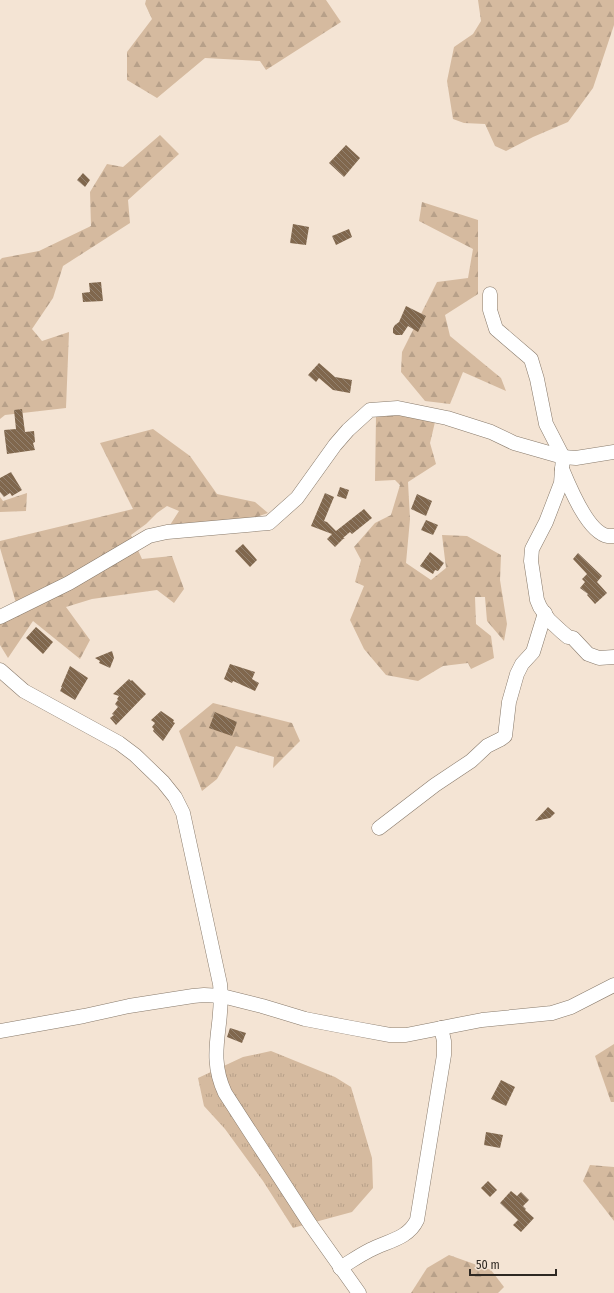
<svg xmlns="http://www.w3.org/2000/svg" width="614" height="1293" font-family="'Fira Sans Condensed',sans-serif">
<defs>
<pattern id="grass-tufts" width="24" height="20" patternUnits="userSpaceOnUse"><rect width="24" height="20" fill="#d5ba9f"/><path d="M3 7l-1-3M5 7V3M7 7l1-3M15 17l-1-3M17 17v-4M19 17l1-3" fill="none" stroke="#b7a089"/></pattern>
<pattern id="forest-firs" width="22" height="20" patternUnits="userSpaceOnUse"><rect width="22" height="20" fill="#d5ba9f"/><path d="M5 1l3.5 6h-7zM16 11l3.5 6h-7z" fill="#b7a089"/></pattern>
<pattern id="building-back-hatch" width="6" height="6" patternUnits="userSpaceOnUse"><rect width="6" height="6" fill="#80674d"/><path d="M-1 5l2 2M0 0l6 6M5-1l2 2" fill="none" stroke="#93816f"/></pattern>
</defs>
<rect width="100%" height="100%" fill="#f4e4d4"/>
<polygon fill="url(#grass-tufts)" points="271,1051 335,1077 351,1087 372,1158 373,1188 352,1212 293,1228 263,1181 225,1129 204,1106 198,1078 243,1057"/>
<g fill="url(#forest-firs)">
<polygon points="146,0 326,0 341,22 266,70 260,61 205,58 157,98 127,80 127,52 152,19 145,4"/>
<polygon points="478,0 614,0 614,25 593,88 568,122 533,137 506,151 495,146 485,124 464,123 453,119 447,81 454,47 473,34 481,21"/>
<polygon points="160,135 179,154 128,200 130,223 63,266 53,298 32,329 42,341 69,332 66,408 5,415 0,419 0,260 2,258 39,251 91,226 90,192 107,164 123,167"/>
<polygon points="422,202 478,220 478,294 445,315 450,336 501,378 506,391 463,372 450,404 425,401 401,372 402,352 437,282 468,278 473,249 419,221"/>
<polygon points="394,413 435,422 430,443 436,464 408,482 410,519 406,563 431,580 446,568 442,535 467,536 501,555 500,580 507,624 504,641 487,621 485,597 475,597 476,624 491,636 494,658 471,669 468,663 443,666 418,681 386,675 364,649 350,620 364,586 355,582 361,560 354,547 375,523 391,515 400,485 395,480 375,481 376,416"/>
<polygon points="153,429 190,456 217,494 255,502 268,513 226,527 170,525 179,511 167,506 157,513 146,524 131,535 142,559 172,556 184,589 174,603 157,590 92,599 66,607 90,640 80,659 33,621 8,658 0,645 0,620 16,603 0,548 0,541 133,509 100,443"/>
<polygon points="27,493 26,511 0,512 0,497 3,501"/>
<polygon points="213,703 292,723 300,741 273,768 274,757 236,746 217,779 202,791 179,731"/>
<polygon points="614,1044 614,1102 611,1102 595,1056"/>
<polygon points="590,1165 614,1167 614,1221 583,1181"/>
<polygon points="449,1255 491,1270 504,1287 498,1293 411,1293 427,1268"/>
</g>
<g fill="url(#building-back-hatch)">
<polygon points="346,145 360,158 344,177 329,163"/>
<polygon points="83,173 90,180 85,187 77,180"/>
<polygon points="293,224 309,227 306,245 290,243"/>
<polygon points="349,229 352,237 336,245 332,236"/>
<polygon points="101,282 103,301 83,302 82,293 90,292 89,283"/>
<polygon points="406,306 426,316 418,332 408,326 402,335 396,335 393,333 393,328 395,325 399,322"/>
<polygon points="319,363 335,377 352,380 350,393 333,390 319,378 316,382 308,375"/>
<polygon points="22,409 25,432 34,431 35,442 33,443 35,450 7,454 4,430 16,429 14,410"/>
<polygon points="11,472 22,490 12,496 10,493 4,497 0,492 0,478"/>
<polygon points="340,487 349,490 346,499 337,496"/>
<polygon points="325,493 334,497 324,521 327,522 336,531 364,509 372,518 352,534 350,532 343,538 345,539 343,539 335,547 327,539 332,534 311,526"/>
<polygon points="417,494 432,501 426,516 411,509"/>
<polygon points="426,520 438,525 433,535 421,530"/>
<polygon points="243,544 257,560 250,567 235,551"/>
<polygon points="430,552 444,563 438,571 435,570 433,574 420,566"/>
<polygon points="578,553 602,576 597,582 607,593 595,604 587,595 588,594 580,588 585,582 582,579 587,574 573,559"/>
<polygon points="36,627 53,642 43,654 26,638"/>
<polygon points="112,651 114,658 110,668 99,663 100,661 95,658"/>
<polygon points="230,664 255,672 252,679 259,683 255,691 233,681 232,683 224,679"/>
<polygon points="70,666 88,678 75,700 60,691 62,687 61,687"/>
<polygon points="129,679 131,681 132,680 146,694 116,725 110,718 114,715 112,714 118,707 115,704 118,700 117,699 119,696 113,694"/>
<polygon points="161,711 174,720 173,722 175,723 163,741 153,731 154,729 152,727 155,723 151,720"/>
<polygon points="215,712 237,722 232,736 209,728"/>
<polygon points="548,807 555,813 550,818 535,821"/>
<polygon points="230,1028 246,1033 242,1043 227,1037"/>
<polygon points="501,1080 515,1087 506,1106 491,1099"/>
<polygon points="486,1132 503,1135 500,1148 484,1145"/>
<polygon points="488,1181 497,1190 490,1197 481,1188"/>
<polygon points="511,1191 517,1196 521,1192 529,1200 523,1206 526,1209 525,1210 534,1218 521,1232 513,1225 518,1220 500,1203"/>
</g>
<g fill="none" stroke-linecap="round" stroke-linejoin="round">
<defs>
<g id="minor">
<polyline points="490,294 490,310 496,329 531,359 537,379 546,424 563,457 561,483 546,522 532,549 531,561 537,600 540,607 549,620 562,632 568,637 573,638 588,654 599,658 614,657"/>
<path d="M 562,469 C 569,486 588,533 608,536 C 610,536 612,536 614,536"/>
<polyline points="0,617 69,583 149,536 167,532 269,523 297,498 335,445 348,430 370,410 398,408 447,418 491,432 514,443 563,457 576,458 614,452"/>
<path d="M 0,670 L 24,691 L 119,743 L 135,755 L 163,782 L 175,797 L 183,813 L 220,984 C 225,1024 206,1053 225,1093 L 310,1224 L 359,1293"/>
<polyline points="379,828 435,785 471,761 487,746 501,739 505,736 509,702 517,674 522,664 533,652 545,613"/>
<polyline points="0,1031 84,1016 129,1006 193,996 204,995 222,996 262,1006 305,1019 352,1028 390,1035 406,1035 482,1020 552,1013 571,1007 614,985"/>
<path d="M 340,1268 C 350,1262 360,1255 370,1250 C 387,1241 408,1239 417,1220 L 444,1055 L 444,1041 L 441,1028"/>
</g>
</defs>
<use href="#minor" stroke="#887a6b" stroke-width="15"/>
<use href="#minor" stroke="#fff" stroke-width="14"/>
</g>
<path d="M470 1269v6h86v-6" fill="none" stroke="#2e2822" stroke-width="2"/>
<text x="476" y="1269" font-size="12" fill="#2e2822" stroke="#f4e4d4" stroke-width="3" paint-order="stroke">50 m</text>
</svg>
